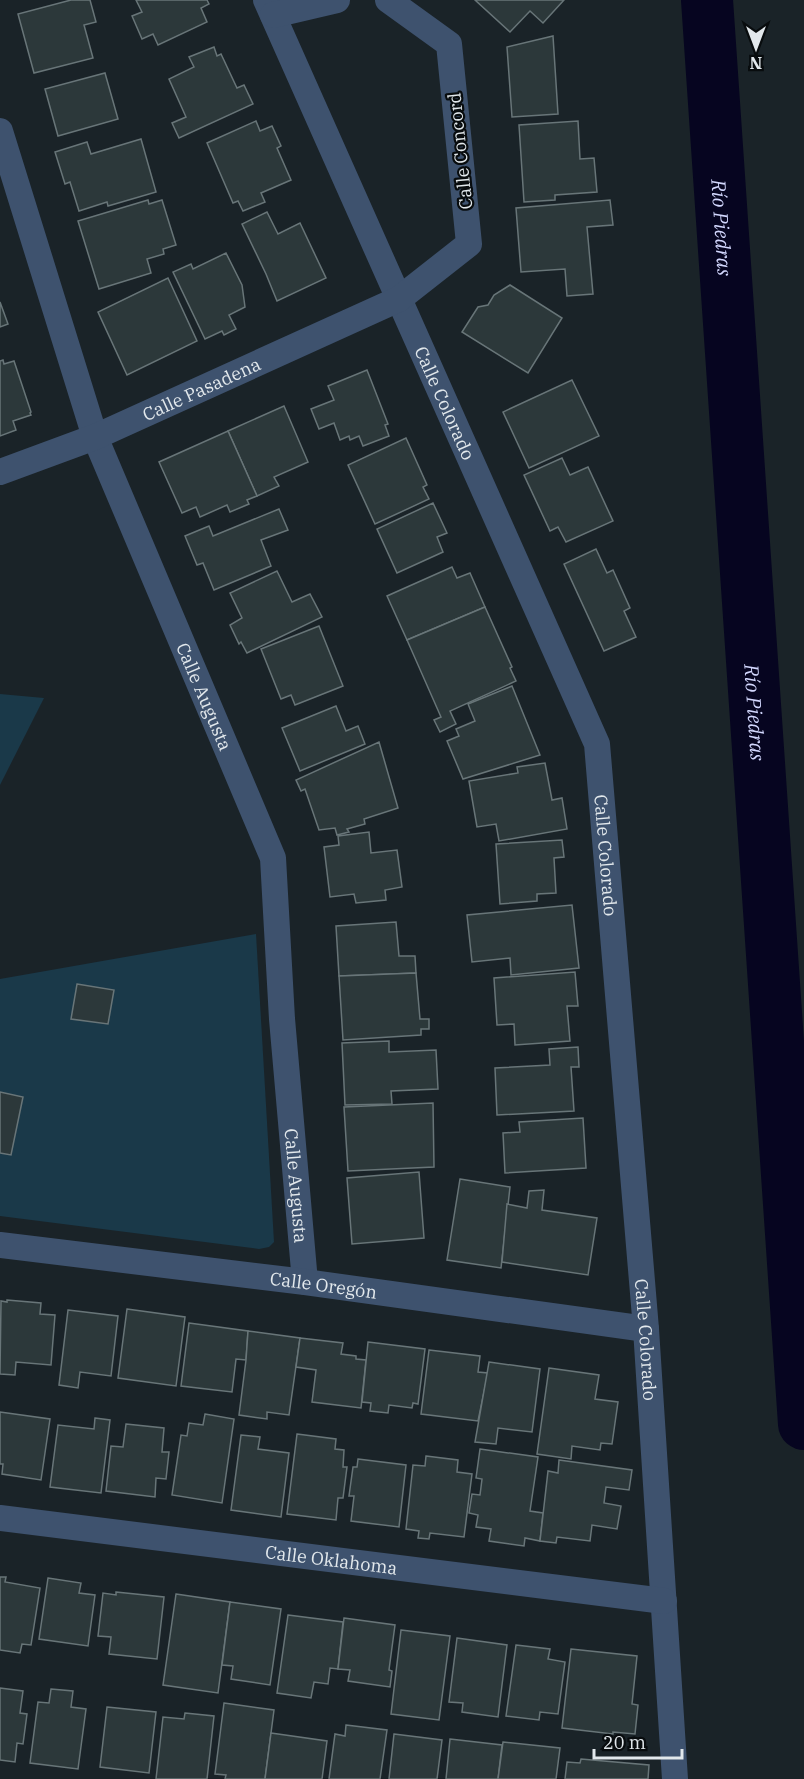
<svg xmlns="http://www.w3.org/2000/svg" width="804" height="1779" font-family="'IBM Plex Serif',serif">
<rect width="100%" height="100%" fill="#1a2328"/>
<g fill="#1a3949">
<polygon points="0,694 44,698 0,785"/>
<polygon points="256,934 274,1242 269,1247 259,1249 0,1216 0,979"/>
</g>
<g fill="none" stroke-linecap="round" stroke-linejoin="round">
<path stroke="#060520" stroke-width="52" id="s1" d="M 707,0 L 804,1424"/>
</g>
<g fill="#2c383a" stroke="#687578" stroke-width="1.5">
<polygon points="71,0 90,0 96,22 84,25 93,58 34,73 18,14"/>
<polygon points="136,0 207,0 209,4 201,8 207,22 158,45 153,34 142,39 132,16 142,12"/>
<polygon points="475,0 564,0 543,23 530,11 510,32"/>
<polygon points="553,36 558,114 512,117 507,47"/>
<polygon points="214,47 217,56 221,54 237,88 244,85 253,104 179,138 172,123 186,117 169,79 194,67 189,57"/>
<polygon points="105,73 118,119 58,136 45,89"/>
<polygon points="256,121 260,131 272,126 281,146 277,148 291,180 261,193 265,202 243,211 238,201 233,203 207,143"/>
<polygon points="578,121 580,159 594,158 597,192 555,195 555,200 524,202 519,125"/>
<polygon points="141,139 156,192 108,206 107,202 79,211 70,182 65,184 55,152 87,142 91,154"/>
<polygon points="148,200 149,204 162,200 176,245 163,249 164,254 147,259 151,273 99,289 78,221"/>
<polygon points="610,200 613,225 587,227 593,294 567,296 565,269 521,272 516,208"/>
<polygon points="267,212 278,234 300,223 326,278 277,301 266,274 242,224"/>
<polygon points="226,253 242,285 245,307 229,315 236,329 224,335 222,331 205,339 173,272 191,264 193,269"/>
<polygon points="168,278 197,341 127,375 98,312"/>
<polygon points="510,285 562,318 528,373 462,332 478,307 488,305 494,295"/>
<polygon points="0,302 8,324 0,327"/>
<polygon points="3,360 4,364 14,361 31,412 30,413 31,415 13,421 16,430 0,436 0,361"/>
<polygon points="367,370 388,424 385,425 389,436 363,446 359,436 350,440 349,436 340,440 334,423 319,429 311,409 334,400 328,386"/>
<polygon points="572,380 599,436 529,468 503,412"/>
<polygon points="284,406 308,462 274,477 279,486 257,496 228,431"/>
<polygon points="228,431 257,496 247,500 249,504 230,512 227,505 200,517 196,507 182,513 159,462"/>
<polygon points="406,438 427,485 423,487 429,499 375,524 348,465"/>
<polygon points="562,458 570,475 588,467 613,521 566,542 558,527 550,531 524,475"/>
<polygon points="433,503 447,533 437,537 443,552 397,573 377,529"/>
<polygon points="279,509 288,530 261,540 271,566 214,590 203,563 197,565 185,536 209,526 213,536"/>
<polygon points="596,549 607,573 613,570 630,608 624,611 636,637 604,651 564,564"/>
<polygon points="452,567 457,578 470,573 485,607 407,640 387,596"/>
<polygon points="277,571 292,602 310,594 322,617 247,653 241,642 239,644 230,625 242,618 230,593"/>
<polygon points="485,607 512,667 510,668 516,681 450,711 456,724 440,732 434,720 441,717 407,640"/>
<polygon points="319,626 343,686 295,705 291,695 281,699 261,649"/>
<polygon points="512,686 540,755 463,779 447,741 459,736 456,729 475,721 468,704"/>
<polygon points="336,706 346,731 358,726 365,744 300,771 282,728"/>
<polygon points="379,742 398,808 364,819 365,824 347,829 349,832 337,835 335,828 319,830 305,789 301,791 296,780"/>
<polygon points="545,763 552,800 562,798 567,829 499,841 496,824 477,827 469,781 518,773 517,767"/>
<polygon points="369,832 371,853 397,850 402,887 385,890 386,900 356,903 354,894 330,897 324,847 339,845 338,836"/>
<polygon points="562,840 564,857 554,858 556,893 537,894 537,901 500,904 496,844"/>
<polygon points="572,905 579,968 511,975 510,958 472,962 467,915"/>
<polygon points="396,922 399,956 415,956 416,973 339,976 336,926"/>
<polygon points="575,972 578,1006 567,1006 570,1041 515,1045 514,1024 497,1025 494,978"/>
<polygon points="416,973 420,1019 429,1019 429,1029 421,1029 421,1035 343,1040 339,976"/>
<polygon points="77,984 114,990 108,1024 71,1019"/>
<polygon points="389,1041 389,1052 436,1050 438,1089 391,1091 392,1104 345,1105 342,1043"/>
<polygon points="578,1047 579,1067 571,1067 574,1111 497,1115 495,1068 550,1065 549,1049"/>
<polygon points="0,1092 23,1097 11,1155 0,1153"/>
<polygon points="433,1103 434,1167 348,1171 344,1107"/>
<polygon points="583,1118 586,1168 505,1173 503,1133 520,1132 519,1122"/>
<polygon points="419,1172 424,1238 352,1244 347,1178"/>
<polygon points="460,1179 510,1187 501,1268 447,1260"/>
<polygon points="544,1190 542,1210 597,1218 588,1275 502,1262 507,1204 527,1208 529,1191"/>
<polygon points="7,1300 41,1303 40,1314 55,1315 51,1365 16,1362 15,1375 0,1374 1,1301 7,1302"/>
<polygon points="127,1309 185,1317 176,1386 118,1378"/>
<polygon points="68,1310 118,1316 111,1376 80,1372 78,1388 59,1385"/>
<polygon points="189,1323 248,1331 246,1360 236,1359 232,1392 181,1386"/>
<polygon points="248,1331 300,1338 289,1415 267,1412 267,1419 239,1415 246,1360"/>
<polygon points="300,1338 343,1343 341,1354 356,1356 356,1359 366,1360 361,1408 312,1402 316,1370 296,1367"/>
<polygon points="368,1342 425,1349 418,1404 413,1403 412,1408 389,1405 388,1413 370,1411 371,1403 362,1402"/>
<polygon points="429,1350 480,1356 478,1372 488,1373 478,1421 421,1414"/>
<polygon points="489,1362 540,1369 532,1432 498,1428 496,1444 475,1442"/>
<polygon points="549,1368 599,1375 595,1399 618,1402 612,1444 601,1443 600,1450 572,1446 571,1459 537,1454"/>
<polygon points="0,1412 50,1419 41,1480 2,1474 3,1464 0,1464"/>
<polygon points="205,1414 234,1419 222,1503 172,1495 181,1435 187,1436 189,1423 203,1425"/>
<polygon points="95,1418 110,1420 101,1493 50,1487 58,1425 94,1429"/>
<polygon points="126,1424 164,1428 162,1452 169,1452 166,1479 156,1478 155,1497 106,1491 111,1446 123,1447"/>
<polygon points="297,1434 336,1439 335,1449 344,1450 343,1467 347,1467 343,1498 338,1498 336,1520 287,1514"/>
<polygon points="241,1435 260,1437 258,1449 289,1453 281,1517 231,1510"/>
<polygon points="480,1449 538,1457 530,1511 543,1513 540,1541 525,1538 524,1546 489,1541 491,1529 476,1527 478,1515 469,1513 472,1494 480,1495 482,1479 476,1478"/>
<polygon points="426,1456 458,1460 457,1472 472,1474 464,1537 430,1533 429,1539 418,1538 419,1531 406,1529 413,1465 425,1466"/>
<polygon points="358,1459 406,1465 399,1527 351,1521 354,1496 349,1496 353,1467 357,1467"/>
<polygon points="559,1460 632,1470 629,1490 606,1487 604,1503 621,1506 617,1529 592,1525 590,1541 557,1537 556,1543 540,1541 548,1471 558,1473"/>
<polygon points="0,1577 6,1577 5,1582 40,1588 31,1645 22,1644 20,1653 0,1650"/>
<polygon points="48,1578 81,1583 79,1593 95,1595 88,1646 39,1639"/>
<polygon points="116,1592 164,1597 157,1659 109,1654 111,1637 98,1636 103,1593 116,1595"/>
<polygon points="176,1594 230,1602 218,1693 163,1685"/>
<polygon points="230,1602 281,1609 270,1685 231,1679 233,1666 222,1665"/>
<polygon points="288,1615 343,1622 338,1669 330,1668 328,1684 314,1682 311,1698 277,1693"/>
<polygon points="344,1618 395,1625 389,1670 392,1671 390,1687 348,1681 350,1670 338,1669"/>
<polygon points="401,1630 450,1636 439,1720 391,1714"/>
<polygon points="457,1638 507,1645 498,1717 462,1712 463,1703 449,1702"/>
<polygon points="516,1645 550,1649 548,1659 565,1662 558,1714 540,1712 539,1720 506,1716"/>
<polygon points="571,1649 637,1656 632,1704 638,1705 635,1734 613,1732 613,1734 562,1728"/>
<polygon points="0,1688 23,1691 20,1713 27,1714 23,1744 17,1743 15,1762 0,1760"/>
<polygon points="51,1689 73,1691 71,1707 86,1709 78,1769 30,1763 38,1702 49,1703"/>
<polygon points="224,1703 274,1710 265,1779 225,1779 226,1775 215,1774"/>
<polygon points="107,1707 156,1712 149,1773 100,1767"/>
<polygon points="185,1713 214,1716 207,1779 156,1779 163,1717 184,1719"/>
<polygon points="346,1725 387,1730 380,1779 329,1779 335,1734 345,1736"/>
<polygon points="271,1733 327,1741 322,1779 265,1779"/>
<polygon points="394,1734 442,1740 437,1779 389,1779"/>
<polygon points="450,1739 502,1745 498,1779 446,1779"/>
<polygon points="503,1742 560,1748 556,1779 498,1779"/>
<polygon points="581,1759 649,1765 648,1779 565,1779 567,1762 580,1763"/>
</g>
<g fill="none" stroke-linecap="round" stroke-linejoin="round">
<g stroke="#3e526e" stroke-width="26">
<path id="s2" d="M 266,0 L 597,744 L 646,1329 L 675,1779"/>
<polyline points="273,15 337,0"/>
<path id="s3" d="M 0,131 L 95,437 L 273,858 L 282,1019 L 305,1282"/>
<path id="s4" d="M 0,472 L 95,437 L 399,299 L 469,244 L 449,44 L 388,0"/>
<path id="s5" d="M 0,1245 L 305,1282 L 646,1329"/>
<path id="s6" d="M 0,1518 L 664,1601"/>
</g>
</g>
<g text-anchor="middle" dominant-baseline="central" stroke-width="4.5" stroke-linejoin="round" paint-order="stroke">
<g font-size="18" fill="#e2e8ec" stroke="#080c0e">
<text transform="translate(460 151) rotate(-96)">Calle Concord</text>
<text stroke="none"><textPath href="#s4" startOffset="218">Calle Pasadena</textPath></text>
<text stroke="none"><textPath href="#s2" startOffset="441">Calle Colorado</textPath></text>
<text stroke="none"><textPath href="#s3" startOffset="602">Calle Augusta</textPath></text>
<text stroke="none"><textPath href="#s2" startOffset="926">Calle Colorado</textPath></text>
<text stroke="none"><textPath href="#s3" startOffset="1106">Calle Augusta</textPath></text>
<text stroke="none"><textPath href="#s5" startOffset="326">Calle Oregón</textPath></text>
<text stroke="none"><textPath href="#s2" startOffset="1412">Calle Colorado</textPath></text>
<text stroke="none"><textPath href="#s6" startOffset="334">Calle Oklahoma</textPath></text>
</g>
<g font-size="20" font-style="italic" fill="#d2d7fd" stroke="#080c0e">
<text stroke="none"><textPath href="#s1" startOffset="228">Río Piedras</textPath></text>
<text stroke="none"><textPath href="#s1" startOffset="714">Río Piedras</textPath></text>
</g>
</g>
<g transform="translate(756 48) rotate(180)" stroke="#080c0e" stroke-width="4.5" paint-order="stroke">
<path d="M0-4.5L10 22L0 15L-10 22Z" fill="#e2e8ec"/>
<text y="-9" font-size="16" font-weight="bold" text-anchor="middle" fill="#e2e8ec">N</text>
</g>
<path d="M594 1749v9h88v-9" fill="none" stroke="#e2e8ec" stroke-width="3"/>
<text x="603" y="1749" font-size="18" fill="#e2e8ec" stroke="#080c0e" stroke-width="4.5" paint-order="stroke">20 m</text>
</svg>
